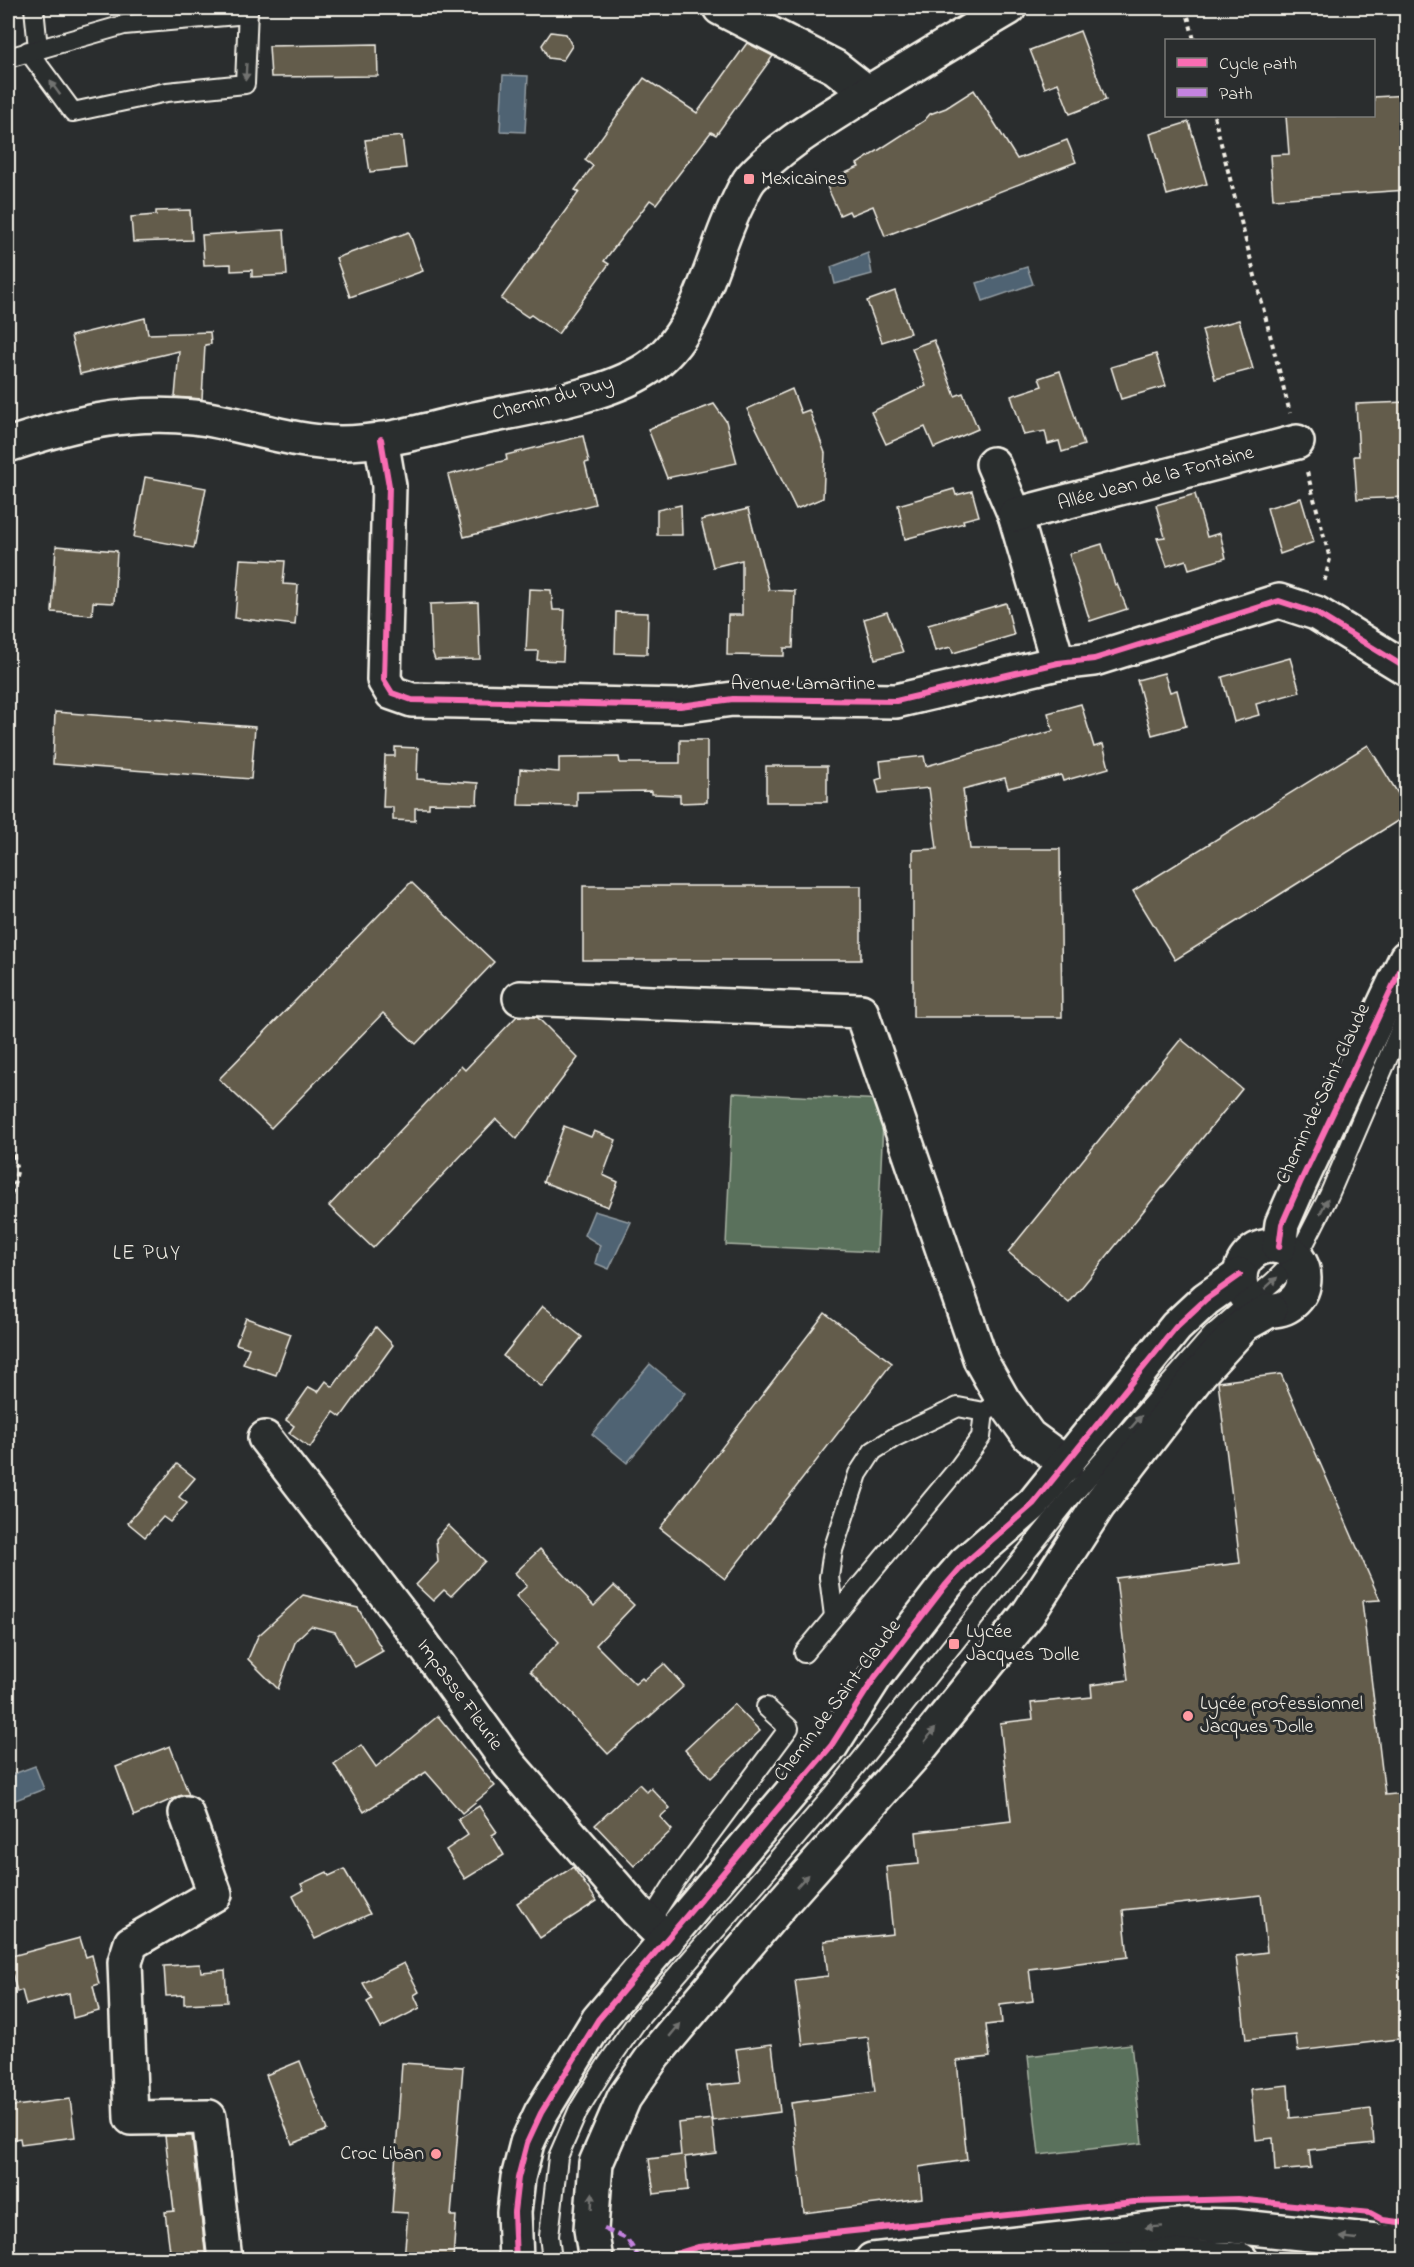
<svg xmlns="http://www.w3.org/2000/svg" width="1414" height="2267" font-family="'Indie Flower',sans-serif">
<rect width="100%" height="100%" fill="#2a2d2e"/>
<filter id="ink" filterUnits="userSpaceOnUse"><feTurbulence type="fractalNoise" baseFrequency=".0167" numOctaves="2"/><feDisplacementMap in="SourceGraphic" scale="12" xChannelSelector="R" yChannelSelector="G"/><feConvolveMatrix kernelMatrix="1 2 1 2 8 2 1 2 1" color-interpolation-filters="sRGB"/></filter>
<g filter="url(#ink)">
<g fill="#5a715c" stroke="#a7b1a2" stroke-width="1.5">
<polygon points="733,1093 884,1100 877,1252 726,1245"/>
<polygon points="1131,2044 1142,2143 1039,2155 1028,2056"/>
</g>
<g fill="#506373" stroke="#929ca2" stroke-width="1.5">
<polygon points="503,75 528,76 525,132 500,131"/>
<polygon points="868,253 872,274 835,284 831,267"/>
<polygon points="1027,267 1033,284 983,301 977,283"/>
<polygon points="594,1211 631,1222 609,1269 595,1263 600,1245 584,1235"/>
<polygon points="650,1364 685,1393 627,1463 592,1434"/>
<polygon points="35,1766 44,1789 8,1803 8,1776"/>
</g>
<g fill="#645c4c" stroke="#f4f1e8" stroke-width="1.5">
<polygon points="1080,31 1106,100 1070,114 1058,83 1045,88 1030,50"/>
<polygon points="551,32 566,34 572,46 563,60 548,58 542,45"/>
<polygon points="747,43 773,56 716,135 711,132 656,204 650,200 604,261 609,264 558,334 531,315 528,317 501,299 579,192 575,190 593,166 585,160 644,78 697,113"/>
<polygon points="377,44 378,76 271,77 269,46"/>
<polygon points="974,90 1017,159 1067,140 1076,162 885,236 873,206 851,215 849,211 840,215 825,182 859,167 857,164 924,121 930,114 946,108"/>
<polygon points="1407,95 1407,190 1273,199 1270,155 1289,154 1286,116 1374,116 1374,97"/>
<polygon points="1189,122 1207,184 1167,195 1150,134"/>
<polygon points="402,136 406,168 370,172 365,140"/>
<polygon points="190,210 192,240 133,242 131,217 156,215 156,211"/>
<polygon points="284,230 287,275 252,277 252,270 231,271 231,264 204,265 202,235"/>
<polygon points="409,232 423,271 350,297 336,258"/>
<polygon points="895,291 910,333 882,342 867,301"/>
<polygon points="145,318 148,334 210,332 211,344 205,345 202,399 175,397 179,351 80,374 71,336"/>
<polygon points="1239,320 1253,369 1215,379 1202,330"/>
<polygon points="934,340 955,396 963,393 978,429 934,448 925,427 886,444 871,412 926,386 912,348"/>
<polygon points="1156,354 1166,386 1121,399 1111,367"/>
<polygon points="1060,371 1084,445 1062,452 1059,441 1048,444 1045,431 1024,435 1011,396 1042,386 1039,378"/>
<polygon points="792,389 801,413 809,410 825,453 823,498 796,509 747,409"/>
<polygon points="1407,402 1407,497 1357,499 1354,456 1359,456 1356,404"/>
<polygon points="714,404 726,421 737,463 667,478 648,429"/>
<polygon points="583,436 589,462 585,463 595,504 464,537 448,475 507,460 506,455"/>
<polygon points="145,477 206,488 194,548 134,537"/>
<polygon points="954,489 956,495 972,491 979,516 963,520 964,523 905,539 898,505"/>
<polygon points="1195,494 1207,537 1220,533 1226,558 1189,569 1186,560 1167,566 1157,538 1165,537 1156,505"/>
<polygon points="1301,498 1314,542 1280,554 1267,508"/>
<polygon points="681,505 682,535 657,535 657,510"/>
<polygon points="748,509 769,590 795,591 793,648 784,648 784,656 727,655 728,615 742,615 742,560 713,567 701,520"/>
<polygon points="1102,544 1115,585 1117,584 1127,609 1090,621 1069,554"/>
<polygon points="56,546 117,551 114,603 93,602 92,615 52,612"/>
<polygon points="240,559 285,561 283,584 298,585 295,625 235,618"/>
<polygon points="529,589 551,590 553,610 565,610 563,661 537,660 538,651 526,651"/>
<polygon points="478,602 480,659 435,660 432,651 430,604"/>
<polygon points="1006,603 1014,635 953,653 951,647 935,651 928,625"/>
<polygon points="616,612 648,613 647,654 615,653"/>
<polygon points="887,612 903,652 875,659 864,619"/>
<polygon points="1290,658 1300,692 1256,704 1259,715 1234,722 1222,677"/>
<polygon points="1164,673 1170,692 1177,690 1186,726 1152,735 1137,680"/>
<polygon points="1081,704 1094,747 1103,744 1109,768 1063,781 1061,775 1008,788 1005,778 963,789 970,849 1060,849 1062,1017 913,1017 913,850 937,849 929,788 879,793 876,780 882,778 880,761 924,756 926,766 1053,731 1048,713"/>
<polygon points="55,712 255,727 251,779 53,764"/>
<polygon points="680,740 707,740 707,802 680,803 680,795 652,794 652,791 577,792 577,806 518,805 520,769 559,772 559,758 619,757 620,763 680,763"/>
<polygon points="1368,745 1407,808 1407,815 1175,960 1133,891"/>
<polygon points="395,747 418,748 417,779 478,783 477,804 429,803 429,808 415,808 415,821 393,820 393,807 383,807 385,756 395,756"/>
<rect x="766" y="766" width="61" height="36"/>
<polygon points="411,882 494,962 416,1044 383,1013 271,1128 219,1079"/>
<rect x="583" y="886" width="278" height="74"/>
<polygon points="517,1016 537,1017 578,1058 517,1139 496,1119 373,1248 329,1206 461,1066 465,1070"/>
<polygon points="1181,1039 1242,1089 1069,1303 1008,1252"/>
<polygon points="564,1126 591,1137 594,1131 616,1140 603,1175 618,1182 608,1207 543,1182"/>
<polygon points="543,1306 582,1337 542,1387 503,1356"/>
<polygon points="825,1313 892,1363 725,1579 660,1528"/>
<polygon points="246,1318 291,1334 276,1375 243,1364 249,1348 236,1344"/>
<polygon points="376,1327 393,1345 341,1417 334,1412 310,1448 289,1433 294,1426 286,1420 309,1387 318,1392 326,1381 333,1387"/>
<polygon points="1281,1374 1380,1600 1362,1601 1385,1795 1407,1793 1407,2038 1298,2051 1296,2035 1246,2040 1236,1956 1267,1952 1261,1895 1123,1910 1128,1957 1029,1969 1033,2001 1000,2005 1002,2023 986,2025 990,2057 957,2061 967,2160 919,2167 922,2198 804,2213 791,2103 875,2092 868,2037 803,2045 795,1980 828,1976 824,1941 893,1934 886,1867 919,1864 916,1832 1011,1821 1000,1723 1033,1719 1031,1703 1092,1697 1091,1685 1128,1680 1116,1578 1240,1563 1218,1382"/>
<polygon points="177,1464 195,1478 179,1497 187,1503 170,1522 163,1517 145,1537 128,1523"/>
<polygon points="448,1525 485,1561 451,1596 444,1590 433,1601 416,1585 438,1562 436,1539"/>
<polygon points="540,1549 594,1606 614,1586 634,1605 596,1645 635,1684 642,1678 644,1680 664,1664 684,1686 608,1754 530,1671 559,1642 516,1596 527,1586 515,1573"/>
<polygon points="303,1595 358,1608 383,1651 355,1667 335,1632 311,1626 296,1640 278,1689 248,1659 258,1636"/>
<polygon points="734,1704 760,1731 711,1778 685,1750"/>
<polygon points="438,1716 495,1786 462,1813 426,1772 364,1812 334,1764 361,1745 376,1767"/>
<polygon points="170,1746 189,1795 179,1796 134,1816 116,1767"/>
<polygon points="639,1784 647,1792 651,1788 670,1808 660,1817 672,1830 634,1866 595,1825"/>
<polygon points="479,1806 497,1832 492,1835 504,1855 465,1879 446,1850 468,1835 458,1819"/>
<polygon points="573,1867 597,1901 540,1938 517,1903"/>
<polygon points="344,1869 370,1914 315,1939 293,1896 304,1890 301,1884 327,1872 329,1876"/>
<polygon points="80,1938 86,1957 92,1955 99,1984 93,1986 99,2011 73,2018 69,1993 26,2005 22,1990 17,1992 8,1957"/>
<polygon points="404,1963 419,1992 414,1995 420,2008 381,2028 367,2002 372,1999 363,1983"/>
<polygon points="200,1964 201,1972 225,1970 227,2002 184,2004 184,1995 166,1996 164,1966"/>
<polygon points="772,2044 780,2112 712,2121 707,2086 741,2083 736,2049"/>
<polygon points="300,2061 327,2130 292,2144 266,2075"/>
<polygon points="402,2063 463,2067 451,2216 456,2216 453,2259 404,2259 408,2213 392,2212"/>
<polygon points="1288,2085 1290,2118 1371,2109 1374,2143 1309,2150 1311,2168 1275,2171 1273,2138 1256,2140 1251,2089"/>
<polygon points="70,2099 75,2137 21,2144 20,2138 8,2140 8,2107"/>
<polygon points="712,2119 716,2153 685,2157 688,2190 654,2194 649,2159 681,2155 678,2123"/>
<polygon points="165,2136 192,2136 206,2259 171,2259 165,2212 174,2211"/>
</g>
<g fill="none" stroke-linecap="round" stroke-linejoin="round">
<defs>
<g id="lane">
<polyline points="34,8 38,48"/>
<polyline points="28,51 73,112 167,92 245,84 248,8"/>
<polyline points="8,58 124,25 248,14"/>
<polyline points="834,1616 829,1577 833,1550 858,1474 873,1451 895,1437 958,1407 984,1412 1003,1400"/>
<polyline points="804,1653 959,1467 981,1437 984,1412"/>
<polyline points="649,1923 676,1880 789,1728 766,1707"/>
<polyline points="552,2260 549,2236 558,2157 578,2111 605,2067 638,2020 832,1796 1070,1498 1213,1334 1274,1281 1297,1258 1329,1195 1406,1016"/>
</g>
<g id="street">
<polyline points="720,8 835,67 868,93"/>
<polyline points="381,439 389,486 384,680 392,693 412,700 680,706 733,699 896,701 1058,663 1094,659 1279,601 1316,613 1406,668"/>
<path d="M 8,445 C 71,424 126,410 194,417 C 244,423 290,443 341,443 C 386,443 432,428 475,419 C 526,408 604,397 647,369 C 701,334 710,258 737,204 C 741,196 745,185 751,178 C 780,146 820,123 856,100 C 907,69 958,38 1009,8"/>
<polyline points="993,464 1015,515 1058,663"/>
<polyline points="1015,515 1297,442"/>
<polyline points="520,998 861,1011 981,1361 1003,1400 1029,1436 1067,1464"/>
<polyline points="265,1438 413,1630 509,1764 637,1911 667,1940"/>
<polyline points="186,1813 215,1894 131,1943 125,1962 131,2118 209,2117 225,2260"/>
</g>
<g id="secondary">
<circle cx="1272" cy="1278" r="32"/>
<polyline points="1279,1247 1282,1224 1300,1183 1406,958"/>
<polyline points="516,2260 514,2212 518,2178 527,2143 541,2113 598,2020 831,1746 875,1677 945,1586 965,1563 1033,1504 1176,1327 1206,1299 1240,1275"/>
<polyline points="596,2260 591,2229 596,2163 624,2098 654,2055 784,1901 920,1748 1028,1614 1098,1506 1201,1372 1245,1324 1270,1310"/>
<polyline points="872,2260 1187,2225 1232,2226 1406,2244"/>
<polyline points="1082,2260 1170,2256 1241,2260"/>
</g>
</defs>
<use href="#lane" stroke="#f4f1e8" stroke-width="22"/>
<use href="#street" stroke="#f4f1e8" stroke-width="38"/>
<use href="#secondary" stroke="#f4f1e8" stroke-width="38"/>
<g stroke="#f4f1e8" stroke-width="4" stroke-dasharray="4.5 4.5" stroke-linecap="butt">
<polyline points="1186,8 1194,40"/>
<polyline points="1214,116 1290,413"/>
<polyline points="1307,472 1330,559 1324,583"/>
<polyline points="8,1128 17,1172 8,1209"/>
</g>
<use href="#lane" stroke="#2a2d2e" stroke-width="18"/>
<use href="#street" stroke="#2a2d2e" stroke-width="33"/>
<use href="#secondary" stroke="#2a2d2e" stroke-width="33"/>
<polyline stroke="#c483df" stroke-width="4.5" stroke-dasharray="9 4.5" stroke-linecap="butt" points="604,2229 627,2239 637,2255 645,2260"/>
<defs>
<g id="cycleway">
<polyline points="381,439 389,486 384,680 392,693 412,700 680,706 733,699 896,701 1058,663 1094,659 1279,601 1316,613 1406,668"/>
<polyline points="1279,1247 1282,1224 1300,1183 1406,958"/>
<polyline points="516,2260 514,2212 518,2178 527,2143 541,2113 598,2020 831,1746 875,1677 945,1586 965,1563 1033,1504 1176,1327 1206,1299 1240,1275"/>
<polyline points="656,2260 698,2247 1134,2202 1238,2199 1370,2213 1383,2220 1406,2223"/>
</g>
</defs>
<use href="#cycleway" stroke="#2a2d2e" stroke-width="10"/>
<use href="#cycleway" stroke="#f96db3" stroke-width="6"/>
</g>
<defs><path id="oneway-solid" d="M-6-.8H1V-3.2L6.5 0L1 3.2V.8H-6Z" transform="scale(1.5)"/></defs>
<g fill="#71726f">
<use href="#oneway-solid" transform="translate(246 72) rotate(93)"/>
<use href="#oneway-solid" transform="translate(55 88) rotate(-126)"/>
<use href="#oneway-solid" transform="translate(1324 1206) rotate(-63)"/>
<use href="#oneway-solid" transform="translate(1271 1283) rotate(-42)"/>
<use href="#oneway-solid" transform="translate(1136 1422) rotate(-49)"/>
<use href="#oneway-solid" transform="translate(930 1735) rotate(-51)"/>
<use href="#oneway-solid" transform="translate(802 1881) rotate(-48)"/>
<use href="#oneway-solid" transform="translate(675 2030) rotate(-50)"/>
<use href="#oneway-solid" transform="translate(592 2201) rotate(-87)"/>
<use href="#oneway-solid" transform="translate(1154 2227) rotate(176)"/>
<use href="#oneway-solid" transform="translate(1348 2238) rotate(-174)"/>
</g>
</g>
<g fill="#ff9aa2" stroke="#2a2d2e" stroke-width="2">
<rect x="743" y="173" width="12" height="12" rx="3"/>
<rect x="948" y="1638" width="12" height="12" rx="3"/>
<circle cx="1188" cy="1716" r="6"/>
<circle cx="436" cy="2154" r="6"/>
</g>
<g text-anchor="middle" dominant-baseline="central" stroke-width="6" stroke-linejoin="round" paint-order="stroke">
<g font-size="20" fill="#f4f1e8" stroke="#2a2d2e" text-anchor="start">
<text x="761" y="179">Mexicaines</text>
<text x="966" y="1632">Lycée<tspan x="966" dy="23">Jacques Dolle</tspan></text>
<text x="1200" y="1704">Lycée professionnel<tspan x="1200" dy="23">Jacques Dolle</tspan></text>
<text x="424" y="2154" text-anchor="end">Croc Liban</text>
</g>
<g font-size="20" fill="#f4f1e8" stroke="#2a2d2e">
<text transform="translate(553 399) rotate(-15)">Chemin du Puy</text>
<text transform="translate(1156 479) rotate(-15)">Allée Jean de la Fontaine</text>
<text x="803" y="684">Avenue Lamartine</text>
<text transform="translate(1324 1094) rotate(-65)">Chemin de Saint-Claude</text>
<text transform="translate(459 1695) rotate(54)">Impasse Fleurie</text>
<text transform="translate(838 1701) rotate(-53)">Chemin de Saint-Claude</text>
</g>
<g font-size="21" letter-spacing="1.5" fill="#f4f1e8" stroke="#2a2d2e">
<text x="147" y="1254">LE PUY</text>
</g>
</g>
<rect width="1414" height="2267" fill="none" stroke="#2a2d2e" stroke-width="30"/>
<rect x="15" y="15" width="1384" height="2237" fill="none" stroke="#f4f1e8" stroke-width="2" filter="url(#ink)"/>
<rect x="1165" y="39" width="210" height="78" fill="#2a2d2e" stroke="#7b7b78" stroke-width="1.5"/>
<rect x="1177" y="58" width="30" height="9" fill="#f96db3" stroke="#7b7b78" stroke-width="1.5"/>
<text x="1219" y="69" font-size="18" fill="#f4f1e8">Cycle path</text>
<rect x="1177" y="88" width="30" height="9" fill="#c483df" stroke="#7b7b78" stroke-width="1.5"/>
<text x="1219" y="99" font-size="18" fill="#f4f1e8">Path</text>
</svg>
